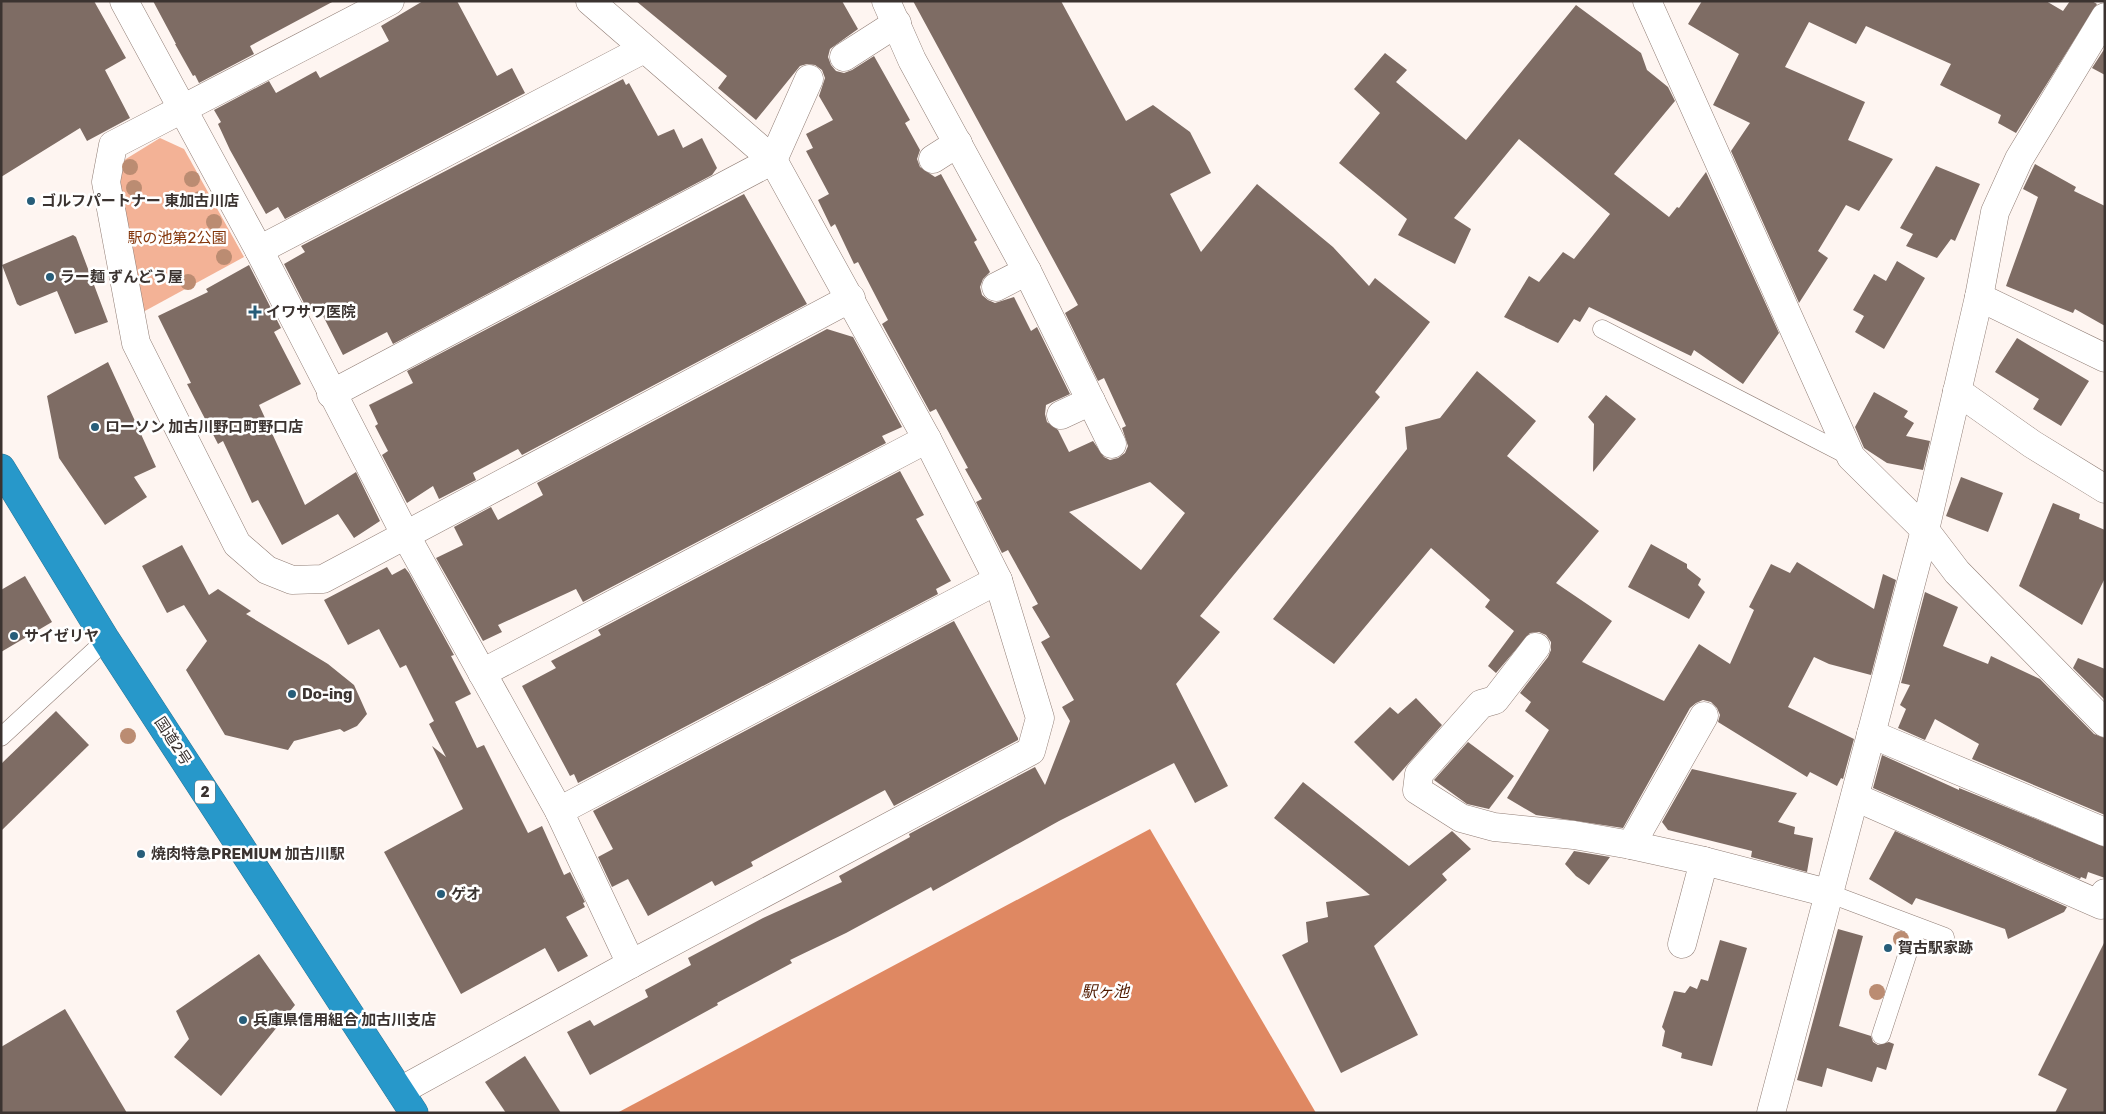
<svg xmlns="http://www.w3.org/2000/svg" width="2106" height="1114" font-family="Rubik,'Noto Sans JP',sans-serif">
<rect width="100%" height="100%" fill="#fef5f1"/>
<polygon fill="#f3b296" points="160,138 184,149 244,257 143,312 116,179 121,162"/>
<polygon fill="#df8862" points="1150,829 1316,1113 617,1113"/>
<g fill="#7e6c64" fill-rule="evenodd">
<polygon points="1,1 94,1 126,58 105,70 130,118 87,141 80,128 1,177"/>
<polygon points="153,1 334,1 250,46 254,54 199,83 195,75 193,76 175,44 176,44"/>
<polygon points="423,1 457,1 497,76 512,68 525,93 285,219 278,207 266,214 230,150 218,124 221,122 214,110 269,81 276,93 316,71 320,78 389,41 381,26"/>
<path d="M 636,1 L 842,1 L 858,29 L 830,49 L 828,57 L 831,65 L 836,71 L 844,73 L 852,70 L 874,56 L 878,63 L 910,120 L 905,123 L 920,150 L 917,159 L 920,167 L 935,177 L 941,174 L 977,240 L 974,242 L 990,272 L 983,279 L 980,287 L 982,295 L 988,300 L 995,303 L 1014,297 L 1031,331 L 1037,327 L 1070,394 L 1046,405 L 1045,414 L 1047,422 L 1058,430 L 1069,452 L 1093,441 L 1104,457 L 1110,460 L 1118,458 L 1125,453 L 1128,446 L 1122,428 L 1126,426 L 1104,378 L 1098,381 L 1065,313 L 1078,305 L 913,1 L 1061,1 L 1126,121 L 1153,105 L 1190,132 L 1211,173 L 1170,194 L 1201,252 L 1257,184 L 1333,247 L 1369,286 L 1375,278 L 1430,322 L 1375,392 L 1380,397 L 1200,616 L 1220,632 L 1176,684 L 1228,786 L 1195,803 L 1174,763 L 1059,821 L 933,891 L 931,887 L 846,933 L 790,960 L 792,963 L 717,1003 L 718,1005 L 590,1075 L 567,1032 L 590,1020 L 594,1026 L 648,997 L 645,990 L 691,965 L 688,958 L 763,918 L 842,882 L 839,876 L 910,837 L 909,834 L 1035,767 L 1045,785 L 1070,721 L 1062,707 L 1074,700 L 1041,642 L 1050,637 L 1032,607 L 1038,604 L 1008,550 L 1002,553 L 976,502 L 982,499 L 965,469 L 968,468 L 936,409 L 930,412 L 882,324 L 888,320 L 858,262 L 854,264 L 835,224 L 831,227 L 818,200 L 829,194 L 806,151 L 813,148 L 806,134 L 833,120 L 819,96 L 825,78 L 822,70 L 815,65 L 807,64 L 800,66 L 756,120 L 718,88 L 727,76 ZM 1150,482 L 1185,513 L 1141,570 L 1069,512 Z"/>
<polygon points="1702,1 2046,1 2063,11 2070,1 2092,1 2097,4 2016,133 1998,123 2001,115 1940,85 1951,64 1866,26 1856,44 1809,22 1785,67 1865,102 1848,140 1893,159 1859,211 1846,205 1818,251 1828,258 1799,303 1731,151 1750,123 1713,105 1739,54 1688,24"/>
<polygon points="1576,5 1641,53 1647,70 1668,87 1675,101 1614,174 1669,217 1677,207 1679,208 1706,172 1779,333 1743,384 1694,350 1691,356 1589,307 1580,322 1574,319 1558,343 1504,317 1529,276 1539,282 1563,252 1574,259 1610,214 1519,139 1454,218 1471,229 1455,264 1398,235 1407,219 1339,163 1380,113 1354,89 1385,53 1407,70 1396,82 1466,140"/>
<polygon points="2105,48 2105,75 2092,68"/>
<polygon points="623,79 626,85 629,83 658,136 674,129 683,148 702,138 717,168 712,175 393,344 387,332 343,355 319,308 309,313 284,264 305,252 301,246"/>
<polygon points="2035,164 2076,187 2074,191 2105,206 2105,326 2075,309 2073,313 2006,286 2038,197 2023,189"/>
<polygon points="1936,166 1980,184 1955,241 1951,239 1937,258 1906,246 1913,234 1900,228"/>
<polygon points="744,194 807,304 522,455 518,449 473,473 476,480 439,499 433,486 407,503 382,455 388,451 375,426 378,424 369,405 413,383 407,371"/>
<polygon points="73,235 76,237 108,322 75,334 57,291 20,306 17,304 2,265"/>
<polygon points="1897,261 1925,278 1884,349 1855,332 1864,316 1853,310 1874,274 1886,281"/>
<polygon points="249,265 281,328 274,332 301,384 259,405 305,505 356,472 380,521 354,538 338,514 282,545 258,500 252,503 223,441 218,444 187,384 191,383 158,316 208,292 206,289"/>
<polygon points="827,329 853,337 902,427 882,436 886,443 583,602 576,589 498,625 502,632 483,641 436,558 463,545 454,527 491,507 498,520 543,495 537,483"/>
<polygon points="2017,338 2089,381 2061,426 2033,409 2039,399 1995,372"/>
<polygon points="108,362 156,467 134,477 147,497 105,525 59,458 47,396"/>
<polygon points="1477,371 1536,421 1507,456 1599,531 1556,583 1612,621 1582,662 1664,701 1699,644 1730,664 1754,610 1749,607 1771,564 1790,573 1797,562 1874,609 1883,574 1896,580 1871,675 1829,664 1814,657 1788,707 1854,739 1843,779 1841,778 1837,786 1810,772 1807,777 1718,722 1720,715 1717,708 1711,702 1703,700 1696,703 1690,708 1623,828 1536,815 1507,798 1549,730 1525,711 1531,702 1520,693 1548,657 1551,650 1551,642 1546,635 1539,632 1530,633 1496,673 1488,666 1514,631 1485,607 1490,600 1431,548 1334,664 1273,619 1407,449 1405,427 1440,418"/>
<polygon points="1874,392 1908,411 1904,417 1914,423 1906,436 1930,441 1923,470 1887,463 1864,448 1855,427"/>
<polygon points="1606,395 1636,419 1593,472 1594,424 1588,417"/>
<polygon points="900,471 924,515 916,519 951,581 936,589 938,594 578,783 574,774 570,776 522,686 556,668 551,661 601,635 598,630"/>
<polygon points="1961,477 2003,493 1988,532 1946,516"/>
<polygon points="2053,503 2080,514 2079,519 2105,530 2105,578 2082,625 2019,586"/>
<polygon points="1651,544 1687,564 1687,568 1701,579 1698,585 1705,592 1689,619 1628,587"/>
<polygon points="182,545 209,595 218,589 251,611 246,614 328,664 354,685 367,714 357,726 344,732 340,729 294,741 288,750 225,735 186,670 207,641 184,605 167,613 142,566"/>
<polygon points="387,567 392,575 405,568 409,573 454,655 451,656 471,694 455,702 477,748 484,745 528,833 542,826 564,875 570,872 585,902 583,903 585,907 566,917 588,956 558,972 545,948 461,994 384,852 463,809 432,746 446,757 429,724 434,721 406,665 400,668 379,629 348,645 324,600"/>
<polygon points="25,576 52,622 1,652 1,590"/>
<polygon points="1925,592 1958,607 1943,646 1988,664 1991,656 2040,679 2094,734 2105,738 2105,815 1972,759 1979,744 1935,719 1925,740 1898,728 1906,709 1900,705 1910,685 1901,683"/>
<polygon points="954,621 1018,738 1018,740 894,806 885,790 751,862 753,866 715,886 712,881 648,916 628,879 612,887 598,857 613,849 593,811"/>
<polygon points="2078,658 2105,669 2105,700 2073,668"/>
<polygon points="1416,698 1442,725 1393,781 1354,742 1390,707 1398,714"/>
<polygon points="56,711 89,745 1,831 1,764"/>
<polygon points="1468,742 1514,776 1489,809 1467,804 1434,780"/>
<polygon points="1882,755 1959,790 1959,788 2105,847 2105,878 2088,872 2086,879 2081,877 2080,879 1873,788"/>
<polygon points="1692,769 1797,793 1778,822 1795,827 1794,834 1813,838 1807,872 1751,857 1752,851 1668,830 1662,822"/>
<polygon points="1303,782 1409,866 1452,831 1471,849 1442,874 1447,880 1374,946 1418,1035 1341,1073 1282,955 1308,942 1306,922 1328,917 1326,902 1370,895 1274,818"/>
<polygon points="1895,831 2067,907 2064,912 2008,939 2005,929 1916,898 1912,905 1869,879"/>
<polygon points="1574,851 1610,857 1589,885 1576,876 1565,864"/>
<polygon points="1838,929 1863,936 1839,1026 1871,1036 1873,1042 1878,1045 1889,1042 1894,1044 1886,1070 1877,1067 1872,1082 1827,1068 1822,1087 1797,1080"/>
<polygon points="1720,940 1747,948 1712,1066 1681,1058 1682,1053 1662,1046 1665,1031 1662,1027 1674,991 1685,993 1690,986 1697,989 1701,979 1708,981"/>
<polygon points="2105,941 2105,1113 2055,1113 2067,1089 2038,1075"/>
<polygon points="259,954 295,1005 221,1096 174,1057 189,1039 176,1011"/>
<polygon points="65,1009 127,1113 1,1113 1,1047"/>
<polygon points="525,1056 561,1113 506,1113 485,1082"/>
</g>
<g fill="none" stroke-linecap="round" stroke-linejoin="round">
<defs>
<g id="lane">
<polyline points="1602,329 1851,457"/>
<polyline points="1,737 106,640"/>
<polyline points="1828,893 1945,937"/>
<polyline points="1881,1035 1916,928"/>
</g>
<g id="street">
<polyline points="124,1 259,250 406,536 559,811 631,964"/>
<polyline points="390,1 113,145 106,182 136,343 237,544 267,570 292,580 323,579 851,298"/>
<polyline points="886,1 912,60 1027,271 1112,444"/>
<polyline points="1647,1 1851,457 1925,530 1957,572 2105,723"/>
<polyline points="844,57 897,23"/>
<polyline points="933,159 958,143"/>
<polyline points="259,250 644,49"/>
<polyline points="996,287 1027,271"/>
<polyline points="1979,297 2105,358"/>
<polyline points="1957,391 2032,444 2105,489"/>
<polyline points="331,394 773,160 809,79"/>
<polyline points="1061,415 1091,401"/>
<polyline points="1536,647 1495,700 1481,704 1419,774 1417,790 1461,818 1494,827 1574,835 1631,845"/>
<polyline points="482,673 927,439"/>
<polyline points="1704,716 1631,845 1704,861 1828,893"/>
<polyline points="1871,734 2105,832"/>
<polyline points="1855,797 2101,905 2105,893"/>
<polyline points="559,811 998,580"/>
<polyline points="1682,944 1704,861"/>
<polyline points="400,1091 631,964 1031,751 1040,718 998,580 927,439 773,160 590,1"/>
<polyline points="1771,1113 1925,530 1979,297 1995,212 2019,159 2105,17"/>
</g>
<polyline id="highway" points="1,468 106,640 414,1113"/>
</defs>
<use href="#lane" stroke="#917e76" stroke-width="19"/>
<use href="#street" stroke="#917e76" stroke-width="29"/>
<use href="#highway" stroke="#2e7594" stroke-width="29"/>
<use href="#lane" stroke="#fff" stroke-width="18"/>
<use href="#street" stroke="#fff" stroke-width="28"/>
<use href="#highway" stroke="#2798ca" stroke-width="28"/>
</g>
<g fill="#bb8c72">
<circle cx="130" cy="167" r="8"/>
<circle cx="192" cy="179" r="8"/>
<circle cx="134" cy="188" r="8"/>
<circle cx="200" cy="199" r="8"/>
<circle cx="214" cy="222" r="8"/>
<circle cx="224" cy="257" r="8"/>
<circle cx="188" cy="282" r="8"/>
<circle cx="128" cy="736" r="8"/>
<circle cx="1901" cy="939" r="8"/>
<circle cx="1877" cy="992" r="8"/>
</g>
<g fill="#275d79" stroke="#fff" stroke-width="2">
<circle cx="31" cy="201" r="5"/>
<circle cx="50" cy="277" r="5"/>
<path d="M252.5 304.5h5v5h5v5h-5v5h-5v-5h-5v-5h5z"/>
<circle cx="95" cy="427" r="5"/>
<circle cx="14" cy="636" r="5"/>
<circle cx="292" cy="694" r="5"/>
<circle cx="141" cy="854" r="5"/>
<circle cx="441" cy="894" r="5"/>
<circle cx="1888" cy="948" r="5"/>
<circle cx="243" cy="1020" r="5"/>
</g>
<g text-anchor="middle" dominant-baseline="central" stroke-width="5" stroke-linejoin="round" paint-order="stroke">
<rect fill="#fff" stroke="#76706e" stroke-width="1" x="195" y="780.5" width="20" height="23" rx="4"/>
<g font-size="14" font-weight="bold" fill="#3b3330">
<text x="205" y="792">2</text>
</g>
<g font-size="15" font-weight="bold" fill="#3b3330" stroke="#fff" text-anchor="start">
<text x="41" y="201">ゴルフパートナー 東加古川店</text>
<text x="60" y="277">ラー麺 ずんどう屋</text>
<text x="266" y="312">イワサワ医院</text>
<text x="105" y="427">ローソン 加古川野口町野口店</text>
<text x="24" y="636">サイゼリヤ</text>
<text x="302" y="694">Do-ing</text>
<text x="151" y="854">焼肉特急PREMIUM 加古川駅</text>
<text x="451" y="894">ゲオ</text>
<text x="1898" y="948">賀古駅家跡</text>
<text x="253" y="1020">兵庫県信用組合 加古川支店</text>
</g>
<g font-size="15" fill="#84360b" stroke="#fff">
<text x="177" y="238">駅の池第2公園</text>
</g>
<g font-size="15" fill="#3b3330" stroke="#fff">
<text transform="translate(173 741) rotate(57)">国道2号</text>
</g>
<g font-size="16" font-style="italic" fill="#511b00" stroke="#fff">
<text x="1105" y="991">駅ヶ池</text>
</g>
</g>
<rect width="2106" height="1114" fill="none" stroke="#3b3330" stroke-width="5"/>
</svg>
